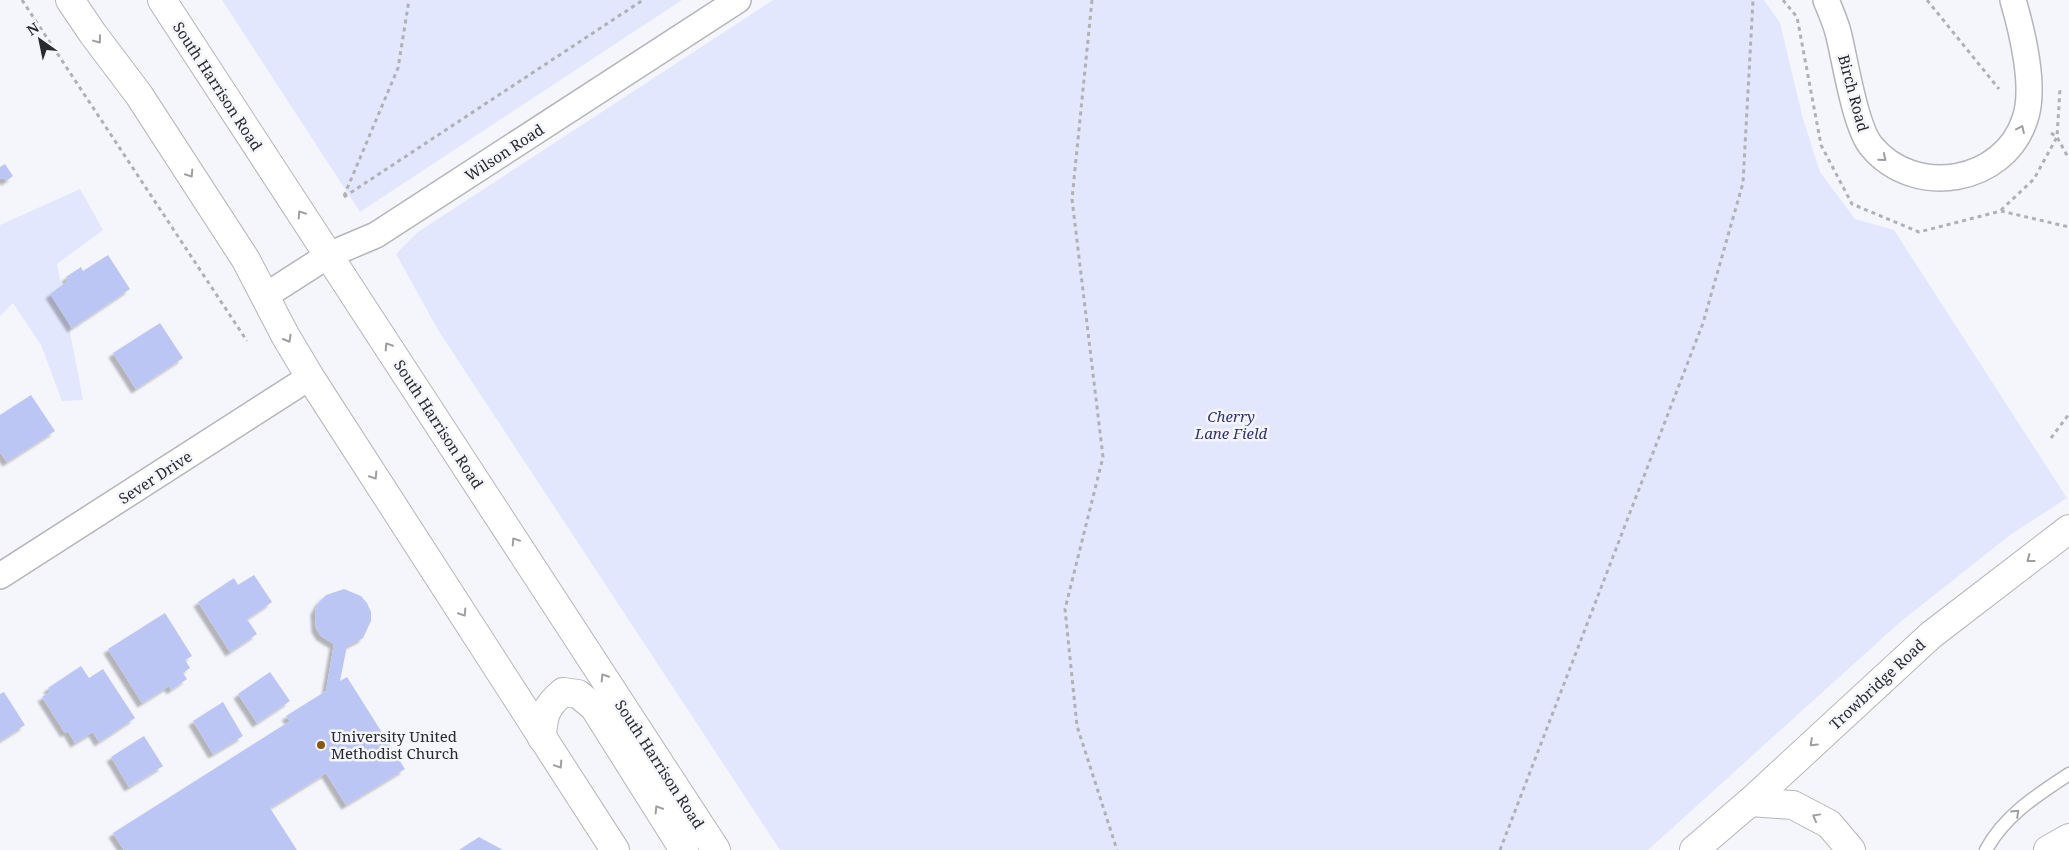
<svg xmlns="http://www.w3.org/2000/svg" width="2069" height="850" font-family="'Noto Serif',serif">
<defs>
<filter id="shadow"><feDropShadow dx="-4.5" dy="4.5" stdDeviation="1" flood-color="#0004"/></filter>
</defs>
<rect width="100%" height="100%" fill="#f5f6fb"/>
<g fill="#e2e7fe">
<polygon points="222,0 682,0 360,212"/>
<polygon points="773,0 1764,0 1780,23 1803,119 1820,172 1855,219 1894,230 2067,498 2010,535 1899,623 1648,850 780,850 438,330 396,254 418,232"/>
<polygon points="80,189 103,230 57,264 83,400 62,401 41,345 13,303 0,316 0,225"/>
</g>
<g fill="#bcc6f5" filter="url(#shadow)">
<polygon points="5,164 13,176 6,181 3,178 0,179 0,167"/>
<polygon points="108,255 130,289 72,328 50,294 68,281 66,277 81,267 83,271"/>
<polygon points="160,323 183,358 136,389 113,353"/>
<polygon points="31,395 55,431 7,462 0,452 0,415"/>
<polygon points="254,575 272,602 247,619 257,634 230,652 198,602 234,578 238,585"/>
<polygon points="344,589 361,596 367,603 371,612 371,621 363,638 347,646 340,681 347,677 405,769 346,805 326,773 270,808 297,850 124,850 113,833 290,721 286,716 326,691 334,644 321,636 316,628 315,610 320,601 326,595"/>
<polygon points="165,613 192,656 185,660 190,668 183,673 187,679 171,690 169,686 142,703 108,649"/>
<polygon points="81,666 89,678 103,669 135,718 99,742 93,732 75,743 68,731 65,733 42,697 50,692 48,688"/>
<polygon points="270,672 290,701 257,723 238,694"/>
<polygon points="4,692 25,725 0,741 0,694"/>
<polygon points="223,702 243,736 213,754 193,721"/>
<polygon points="144,736 163,766 129,787 111,757"/>
<polygon points="479,837 503,850 459,850"/>
</g>
<g fill="none" stroke-linecap="round" stroke-linejoin="round">
<defs>
<path id="service" d="M 1986,850 C 2004,816 2037,795 2069,774"/>
<g id="minor">
<path d="M 1826,0 C 1830,10 1835,21 1838,32 C 1845,59 1855,128 1872,147 C 1915,198 2004,184 2025,119 C 2036,88 2022,31 2013,0"/>
<polyline points="265,296 329,255 376,235 738,0"/>
<polyline points="0,576 310,377"/>
</g>
<g id="tertiary">
<polyline points="70,0 93,34 139,95 246,260 285,335 310,377 615,850"/>
<polyline points="162,0 716,850"/>
<path d="M 542,738 C 543,716 545,707 563,692 L 578,694 L 594,707 L 684,850"/>
<polyline points="1750,802 1793,805 1829,824 1851,850"/>
<polyline points="1694,850 1750,802 1931,635 2069,529"/>
<polyline points="2048,850 2069,838"/>
</g>
</defs>
<use href="#service" stroke="#b5b6bb" stroke-width="15"/>
<use href="#minor" stroke="#b5b6bb" stroke-width="28"/>
<use href="#tertiary" stroke="#b5b6bb" stroke-width="30"/>
<g stroke="#b0b1b5" stroke-width="3" stroke-dasharray="4 4" stroke-linecap="butt">
<polyline points="22,0 247,341"/>
<polyline points="1092,0 1072,199 1103,457 1065,609 1077,726 1117,850"/>
<polyline points="1783,0 1797,17 1821,145 1852,204 1919,232 2001,211 2069,227"/>
<polyline points="1927,0 1999,89"/>
<polyline points="2051,133 2057,137 2069,159"/>
<polyline points="344,196 398,68 409,0"/>
<polyline points="344,197 643,0"/>
<polyline points="2001,210 2034,179 2057,137 2060,89"/>
<polyline points="2051,438 2069,414"/>
<polyline points="1500,850 1703,323 1743,183 1753,0"/>
</g>
<use href="#service" stroke="#fff" stroke-width="12"/>
<use href="#minor" stroke="#fff" stroke-width="25"/>
<use href="#tertiary" stroke="#fff" stroke-width="28"/>
</g>
<defs><path id="oneway-chevron" d="M-2-3.5L2.5 0L-2 3.5" fill="none" stroke-width="1.6" stroke-linecap="round" stroke-linejoin="round" transform="scale(1.25)"/></defs>
<g stroke="#9f9fa0">
<use href="#oneway-chevron" transform="translate(98 40) rotate(53)"/>
<use href="#oneway-chevron" transform="translate(2021 129) rotate(-65)"/>
<use href="#oneway-chevron" transform="translate(1883 158) rotate(40)"/>
<use href="#oneway-chevron" transform="translate(190 174) rotate(57)"/>
<use href="#oneway-chevron" transform="translate(301 214) rotate(-123)"/>
<use href="#oneway-chevron" transform="translate(288 339) rotate(60)"/>
<use href="#oneway-chevron" transform="translate(388 346) rotate(-123)"/>
<use href="#oneway-chevron" transform="translate(374 476) rotate(57)"/>
<use href="#oneway-chevron" transform="translate(515 541) rotate(-123)"/>
<use href="#oneway-chevron" transform="translate(2030 559) rotate(143)"/>
<use href="#oneway-chevron" transform="translate(463 613) rotate(57)"/>
<use href="#oneway-chevron" transform="translate(604 677) rotate(-123)"/>
<use href="#oneway-chevron" transform="translate(1813 743) rotate(137)"/>
<use href="#oneway-chevron" transform="translate(559 765) rotate(57)"/>
<use href="#oneway-chevron" transform="translate(658 809) rotate(-122)"/>
<use href="#oneway-chevron" transform="translate(2016 813) rotate(-44)"/>
<use href="#oneway-chevron" transform="translate(1816 817) rotate(-151)"/>
</g>
<circle fill="#8e560d" stroke="#f5f6fb" stroke-width="2" cx="321" cy="745" r="5"/>
<g text-anchor="middle" dominant-baseline="central" stroke-width="5" stroke-linejoin="round" paint-order="stroke">
<g font-size="15" fill="#292a2c" stroke="#f5f6fb">
<text transform="translate(218 86) rotate(57)">South Harrison Road</text>
<text transform="translate(1854 93) rotate(75)">Birch Road</text>
<text transform="translate(504 152) rotate(-33)">Wilson Road</text>
<text transform="translate(439 424) rotate(57)">South Harrison Road</text>
<text transform="translate(155 477) rotate(-33)">Sever Drive</text>
<text transform="translate(1877 684) rotate(-43)">Trowbridge Road</text>
<text transform="translate(660 764) rotate(57)">South Harrison Road</text>
</g>
<g font-size="15" font-style="italic" fill="#2e3276" stroke="#f5f6fb">
<text x="1231" y="416">Cherry<tspan x="1231" dy="17">Lane Field</tspan></text>
</g>
<g font-size="15" fill="#292a2c" stroke="#f5f6fb" text-anchor="start">
<text x="331" y="736">University United<tspan x="331" dy="17">Methodist Church</tspan></text>
</g>
</g>
<g transform="translate(40 40) rotate(327)" stroke="#f5f6fb" stroke-width="4" paint-order="stroke">
<path d="M0-4L9 19L0 12L-9 19Z" fill="#292a2c"/>
<text y="-8" font-size="14" font-weight="bold" text-anchor="middle" fill="#292a2c">N</text>
</g>
</svg>
